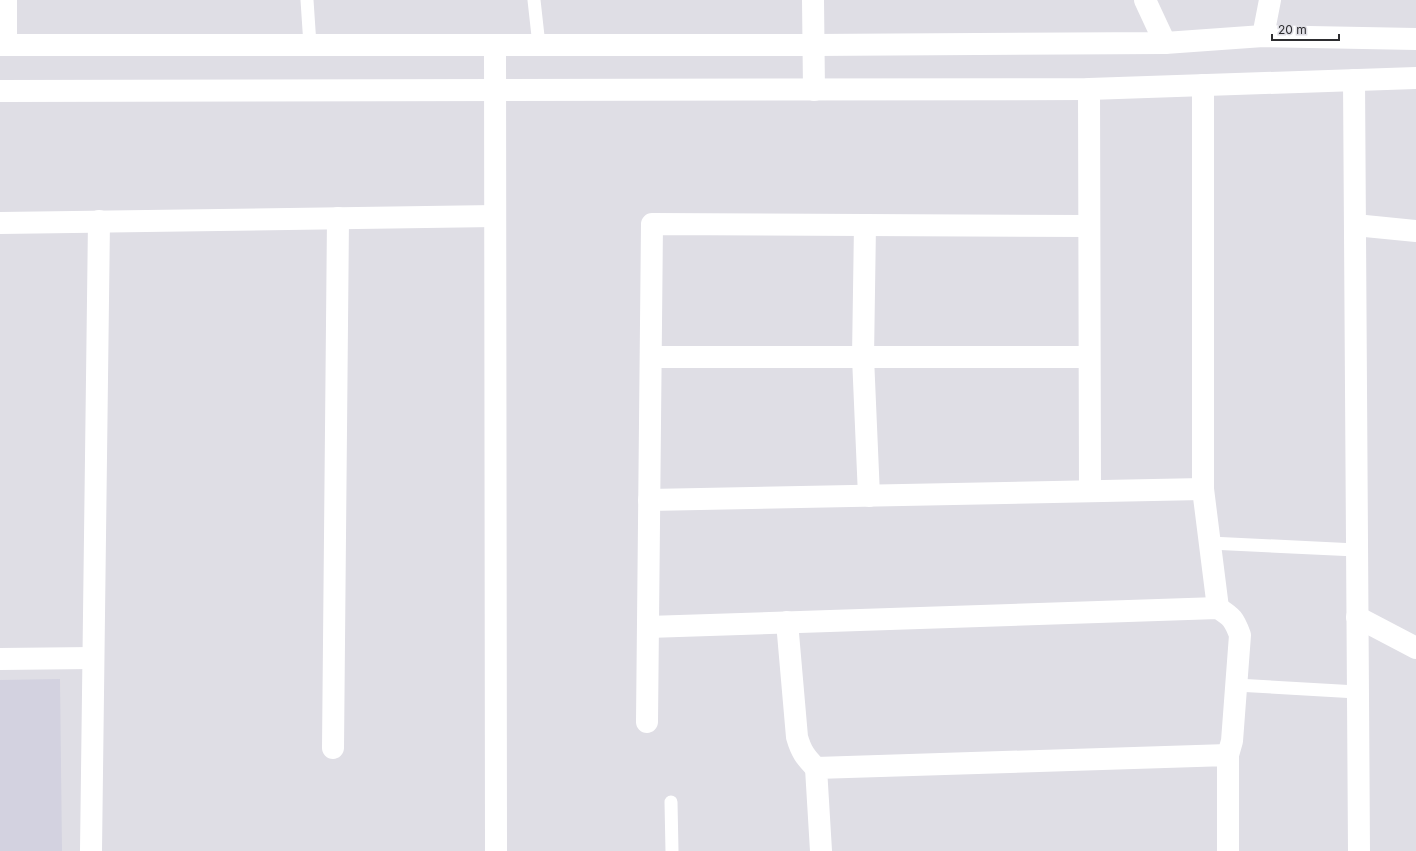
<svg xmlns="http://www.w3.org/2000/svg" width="1416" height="851" font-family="Inter,sans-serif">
<rect width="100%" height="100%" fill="#dfdee5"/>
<polygon fill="#d3d2e0" points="60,679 62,851 0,851 0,680"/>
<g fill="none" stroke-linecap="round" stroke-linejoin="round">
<g stroke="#fff" stroke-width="13">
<polyline points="307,0 310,45"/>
<polyline points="534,0 539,45"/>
<polyline points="1210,543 1356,550"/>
<polyline points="1236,685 1357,692"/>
<polyline points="671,802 672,851"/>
</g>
<g stroke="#fff" stroke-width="22">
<polyline points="6,0 6,45"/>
<polyline points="813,0 814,90"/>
<polyline points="1145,0 1165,43"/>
<polyline points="1263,36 1270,0"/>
<polyline points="0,45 814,45 1165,43 1263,36 1416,39"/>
<polyline points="495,45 496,851"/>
<polyline points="1354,80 1359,851"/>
<polyline points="1203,85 1203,489 1218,608"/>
<polyline points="1089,89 1090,491"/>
<polyline points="0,91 1089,89 1416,78"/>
<polyline points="0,223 495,216"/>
<polyline points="865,225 863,357 869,496"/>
<polyline points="1355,225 1416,231"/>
<polyline points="651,357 1089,357"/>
<polyline points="649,500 1203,489"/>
<polyline points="1357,617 1416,648"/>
<path d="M 787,622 L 797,737 C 801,751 805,757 816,768"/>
<path d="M 648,627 L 1218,608 C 1232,617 1234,619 1240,635 L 1232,741 L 1228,755"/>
<polyline points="0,659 93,658"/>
<polyline points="647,722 652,224 1089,226"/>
<polyline points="333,748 338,218"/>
<polyline points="91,851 99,221"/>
<polyline points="821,851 816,768 1228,755 1228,851"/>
</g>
</g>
<path d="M1272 34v6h67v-6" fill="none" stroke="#2d2d30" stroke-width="2"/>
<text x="1278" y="34" font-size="12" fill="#2d2d30" stroke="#dfdee5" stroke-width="3" paint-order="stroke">20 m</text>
</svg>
